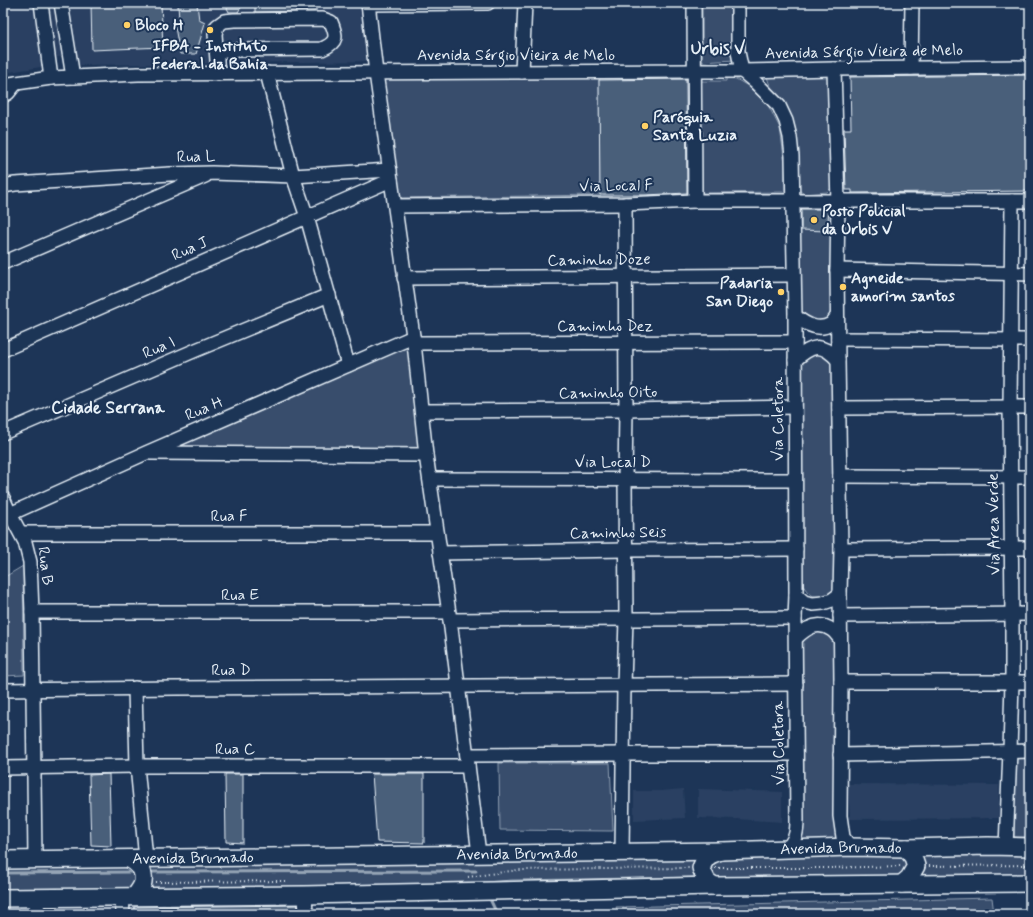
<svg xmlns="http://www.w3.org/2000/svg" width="1033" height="917" font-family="Mynerve,sans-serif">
<rect width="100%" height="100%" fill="#1d3557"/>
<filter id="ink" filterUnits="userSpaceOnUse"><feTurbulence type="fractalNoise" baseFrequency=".025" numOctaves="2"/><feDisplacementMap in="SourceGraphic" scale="8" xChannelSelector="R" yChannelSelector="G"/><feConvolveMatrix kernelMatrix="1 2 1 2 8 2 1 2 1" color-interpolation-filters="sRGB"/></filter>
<g filter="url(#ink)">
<g fill="#2a4162">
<polygon points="3,3 36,3 43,64 41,67 3,73"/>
<polygon points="49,3 363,3 372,61 78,65 76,57 56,57"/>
<polygon points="848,784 999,785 999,818 850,819"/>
<polygon points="683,789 685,818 634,820 634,791 661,791"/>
<polygon points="698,789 782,792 782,822 737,819 698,818"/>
<polygon points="118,901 118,914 3,914 3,905"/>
</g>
<g fill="#374d6c" stroke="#909fb2">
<polygon points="702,3 733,3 735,60 702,62"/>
<polygon points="383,74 598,74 599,79 600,195 399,198"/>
<path d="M 767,74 L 829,74 L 832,187 L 827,192 L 805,194 C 803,193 801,192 800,191 C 792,182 799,147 796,133 C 794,123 791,114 785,105 C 778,95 767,86 767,74 Z"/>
<polygon points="726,77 736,79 748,86 769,107 780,128 785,164 785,192 702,193 701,81 726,81"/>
<path d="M 803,204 L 832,207 L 832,313 C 822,326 811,321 801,310 L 799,208 Z"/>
<polygon points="411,341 423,448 161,450"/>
<path d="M 824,352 L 835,365 L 835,587 L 830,595 C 812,598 810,597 801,582 L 799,365 L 802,357 Z"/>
<polygon points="23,566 24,675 3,676 3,578"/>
<polygon points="822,630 836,639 844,842 795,843 801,640 806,635"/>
<rect x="1014" y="754" width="16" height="83"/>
<polygon points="499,763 610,763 613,831 500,830"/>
<polygon points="892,849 909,860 904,874 896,876 714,877 707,862 709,859"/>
<polygon points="1030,850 1030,875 917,876 921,855"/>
<path d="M 698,853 C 694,862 693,868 697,877 L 512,880 L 472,883 L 351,887 L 144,889 L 147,866 Z"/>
<polygon points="86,862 137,868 135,886 129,889 3,891 3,863"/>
<polygon points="992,898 994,914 619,914 616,907"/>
</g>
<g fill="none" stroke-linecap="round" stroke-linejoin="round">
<g stroke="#95a4b5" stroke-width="3">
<polyline points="153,872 476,871"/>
<polyline points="3,873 134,872"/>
<polyline points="490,899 497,914"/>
</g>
</g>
<g fill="#495e7a" stroke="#e8f1f8">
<polygon points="91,3 161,3 163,47 92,50"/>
<polygon points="227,3 244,3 238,12 229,12 227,8"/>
<polygon points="255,3 316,3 316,11 255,12"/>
<polygon points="197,4 199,20 205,23 196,54 180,54 174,22 179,20 178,5"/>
<polygon points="1030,75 1030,191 852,193 852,190 846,190 844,129 851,129 850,77"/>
<polygon points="686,79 687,193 645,195 600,195 599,80"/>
<polygon points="802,209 829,209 827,231 801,230 801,210"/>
<polygon points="109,774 111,846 91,845 89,775"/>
<polygon points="225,774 243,774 243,843 226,842"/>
<polygon points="372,774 424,774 424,843 377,842"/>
<polygon points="298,905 298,914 135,914 134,907"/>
</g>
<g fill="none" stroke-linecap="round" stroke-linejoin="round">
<defs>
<g id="minor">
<polyline points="41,3 51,78"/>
<polyline points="61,3 73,77"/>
<polyline points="368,3 376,73 414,343 426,455 450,620 479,854"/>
<polyline points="694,3 695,201"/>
<path d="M 738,3 L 738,52 L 742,71 L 755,82 L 779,106 L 786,121 L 790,137 L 792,156 L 795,316 L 796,595 L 795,618 L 797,819 C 797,833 796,839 786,850"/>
<polyline points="368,4 488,3"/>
<path d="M 217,54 L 224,51 L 238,50 L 322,49 C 338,42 337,36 331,22 L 323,19 L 234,20 L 224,21 L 217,26 L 215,34 L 218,74"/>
<polyline points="911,68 912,3"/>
<polyline points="834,69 838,202 837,270 838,360 841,549 840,594 841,682 840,816 843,837 850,847"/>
<polyline points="522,72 525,3"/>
<polyline points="267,73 293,176 307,217 348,365"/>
<polyline points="3,85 51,78 138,74 694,71 742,71 834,69 1030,67"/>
<polyline points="3,96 8,93 16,83"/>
<polyline points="3,186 15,184 170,174 212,173 293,176 390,170"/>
<polyline points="395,206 625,204 695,201 1030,201"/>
<polyline points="3,263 205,176"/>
<polyline points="837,270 1030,274"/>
<polyline points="404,278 794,275"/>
<path d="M 795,316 C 805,324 818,332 831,324 C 833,322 836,318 837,316"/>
<polyline points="838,339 1030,340"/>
<polyline points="414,343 795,342"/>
<polyline points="3,350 391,180"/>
<path d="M 795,360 C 812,345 821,342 838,360"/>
<polyline points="839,408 1030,407"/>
<polyline points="422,411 626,410 795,407"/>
<polyline points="3,433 196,350 329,295"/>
<polyline points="150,453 426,455"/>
<polyline points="840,476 1030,477"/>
<polyline points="430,479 795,480"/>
<polyline points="3,498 10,514 25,542 30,562 32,612 35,859"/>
<polyline points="10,514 146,453 413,337"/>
<polyline points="21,533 437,533"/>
<polyline points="841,549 1030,548"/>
<polyline points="440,553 626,550 796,549"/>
<polyline points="796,595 804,602 813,604 823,603 832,600 840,594"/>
<polyline points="32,612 448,612"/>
<polyline points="840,616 1030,614"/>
<polyline points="450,620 795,618"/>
<path d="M 796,638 C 806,628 818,620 832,630 C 835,632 838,636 840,639"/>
<polyline points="841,682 1030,682"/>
<polyline points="135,688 137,766 146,859"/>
<polyline points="3,690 175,688 796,684"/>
<polyline points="467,755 624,754 796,754"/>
<polyline points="840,755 1030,751"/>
<polyline points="3,768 137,766 468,766"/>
<polyline points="1006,847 1010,751 1012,682 1012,614 1010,407 1012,201"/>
<polyline points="622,852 624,685 626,619 625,479 626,410 625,204"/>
<polyline points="305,895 306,914"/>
<polyline points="122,897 123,914"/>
<polyline points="33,898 40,914"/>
</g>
<g id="major">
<path d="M 129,859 C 138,863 145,871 143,882 C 142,887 138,892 135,896"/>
<path id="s1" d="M 3,860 L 348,856 L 721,851 L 850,847 L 906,848 L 988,846 L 1030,847"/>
<polyline points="902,884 909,878 916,866 913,857 906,848"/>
<path d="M 714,886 L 707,881 L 701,868 C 706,856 709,855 721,851"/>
<polyline points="3,898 305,895 714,886 1030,883"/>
</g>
</defs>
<use href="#minor" stroke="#e8f1f8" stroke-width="16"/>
<use href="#major" stroke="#e8f1f8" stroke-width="20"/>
<g stroke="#e8f1f8" stroke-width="2" stroke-dasharray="1 3" stroke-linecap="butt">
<polyline points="929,866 1030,865"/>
<polyline points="715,868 828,868 901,866"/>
<polyline points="468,877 518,870 689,868"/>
<polyline points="156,882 286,881"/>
</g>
<use href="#minor" stroke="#1d3557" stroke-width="13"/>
<use href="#major" stroke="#1d3557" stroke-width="17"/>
</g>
</g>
<g fill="#ffd166" stroke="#1d3557" stroke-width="1.5">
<circle cx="127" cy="25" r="4"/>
<circle cx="210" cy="30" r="4"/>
<circle cx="645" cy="126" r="4"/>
<circle cx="814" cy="220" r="4"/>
<circle cx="843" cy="287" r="4"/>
<circle cx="781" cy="292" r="4"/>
</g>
<g text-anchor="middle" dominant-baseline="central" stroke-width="4" stroke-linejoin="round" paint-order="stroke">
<g font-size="16" font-weight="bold" fill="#e8f1f8" stroke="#1d3557" text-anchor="start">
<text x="135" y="25">Bloco H</text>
<text x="210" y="46" text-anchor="middle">IFBA - Instituto<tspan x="210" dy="18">Federal da Bahia</tspan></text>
<text x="653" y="117">Paróquia<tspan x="653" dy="18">Santa Luzia</tspan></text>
<text x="822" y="211">Posto Policial<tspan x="822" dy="18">da Urbis V</tspan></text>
<text x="851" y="278">Agneide<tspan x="851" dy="18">amorim santos</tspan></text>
<text x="773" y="283" text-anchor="end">Padaria<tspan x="773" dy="18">San Diego</tspan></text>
</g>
<g font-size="16" fill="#e8f1f8" stroke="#1d3557">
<text transform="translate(864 52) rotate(-1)">Avenida Sérgio Vieira de Melo</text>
<text x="516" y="55">Avenida Sérgio Vieira de Melo</text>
<text transform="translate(196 157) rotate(-1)">Rua L</text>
<text transform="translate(616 186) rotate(-1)">Via Local F</text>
<text transform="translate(190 249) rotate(-24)">Rua J</text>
<text transform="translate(599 260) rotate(-1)">Caminho Doze</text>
<text x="605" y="326">Caminho Dez</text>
<text transform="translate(159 348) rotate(-23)">Rua I</text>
<text transform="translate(608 393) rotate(-1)">Caminho Oito</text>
<text transform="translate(204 409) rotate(-23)">Rua H</text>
<text transform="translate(778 419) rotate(-90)">Via Coletora</text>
<text x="613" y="462">Via Local D</text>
<text x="229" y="516">Rua F</text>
<text transform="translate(994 524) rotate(-91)">Via Area Verde</text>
<text transform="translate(618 533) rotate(-1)">Caminho Seis</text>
<text transform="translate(45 566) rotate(83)">Rua B</text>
<text x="240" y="595">Rua E</text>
<text x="231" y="670">Rua D</text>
<text transform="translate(779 743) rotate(-91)">Via Coletora</text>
<text x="235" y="749">Rua C</text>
<text stroke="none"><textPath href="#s1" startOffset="838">Avenida Brumado</textPath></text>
<text stroke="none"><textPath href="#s1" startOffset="514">Avenida Brumado</textPath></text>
<text stroke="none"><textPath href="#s1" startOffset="190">Avenida Brumado</textPath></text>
</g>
<g font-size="17" font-weight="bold" fill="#e8f1f8" stroke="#1d3557">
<text x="718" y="49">Urbis V</text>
<text x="108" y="408">Cidade Serrana</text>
</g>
</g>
<rect width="1033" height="917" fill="none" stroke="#1d3557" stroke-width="16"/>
<rect x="8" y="8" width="1017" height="901" fill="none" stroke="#e8f1f8" stroke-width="1.5" filter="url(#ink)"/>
</svg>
